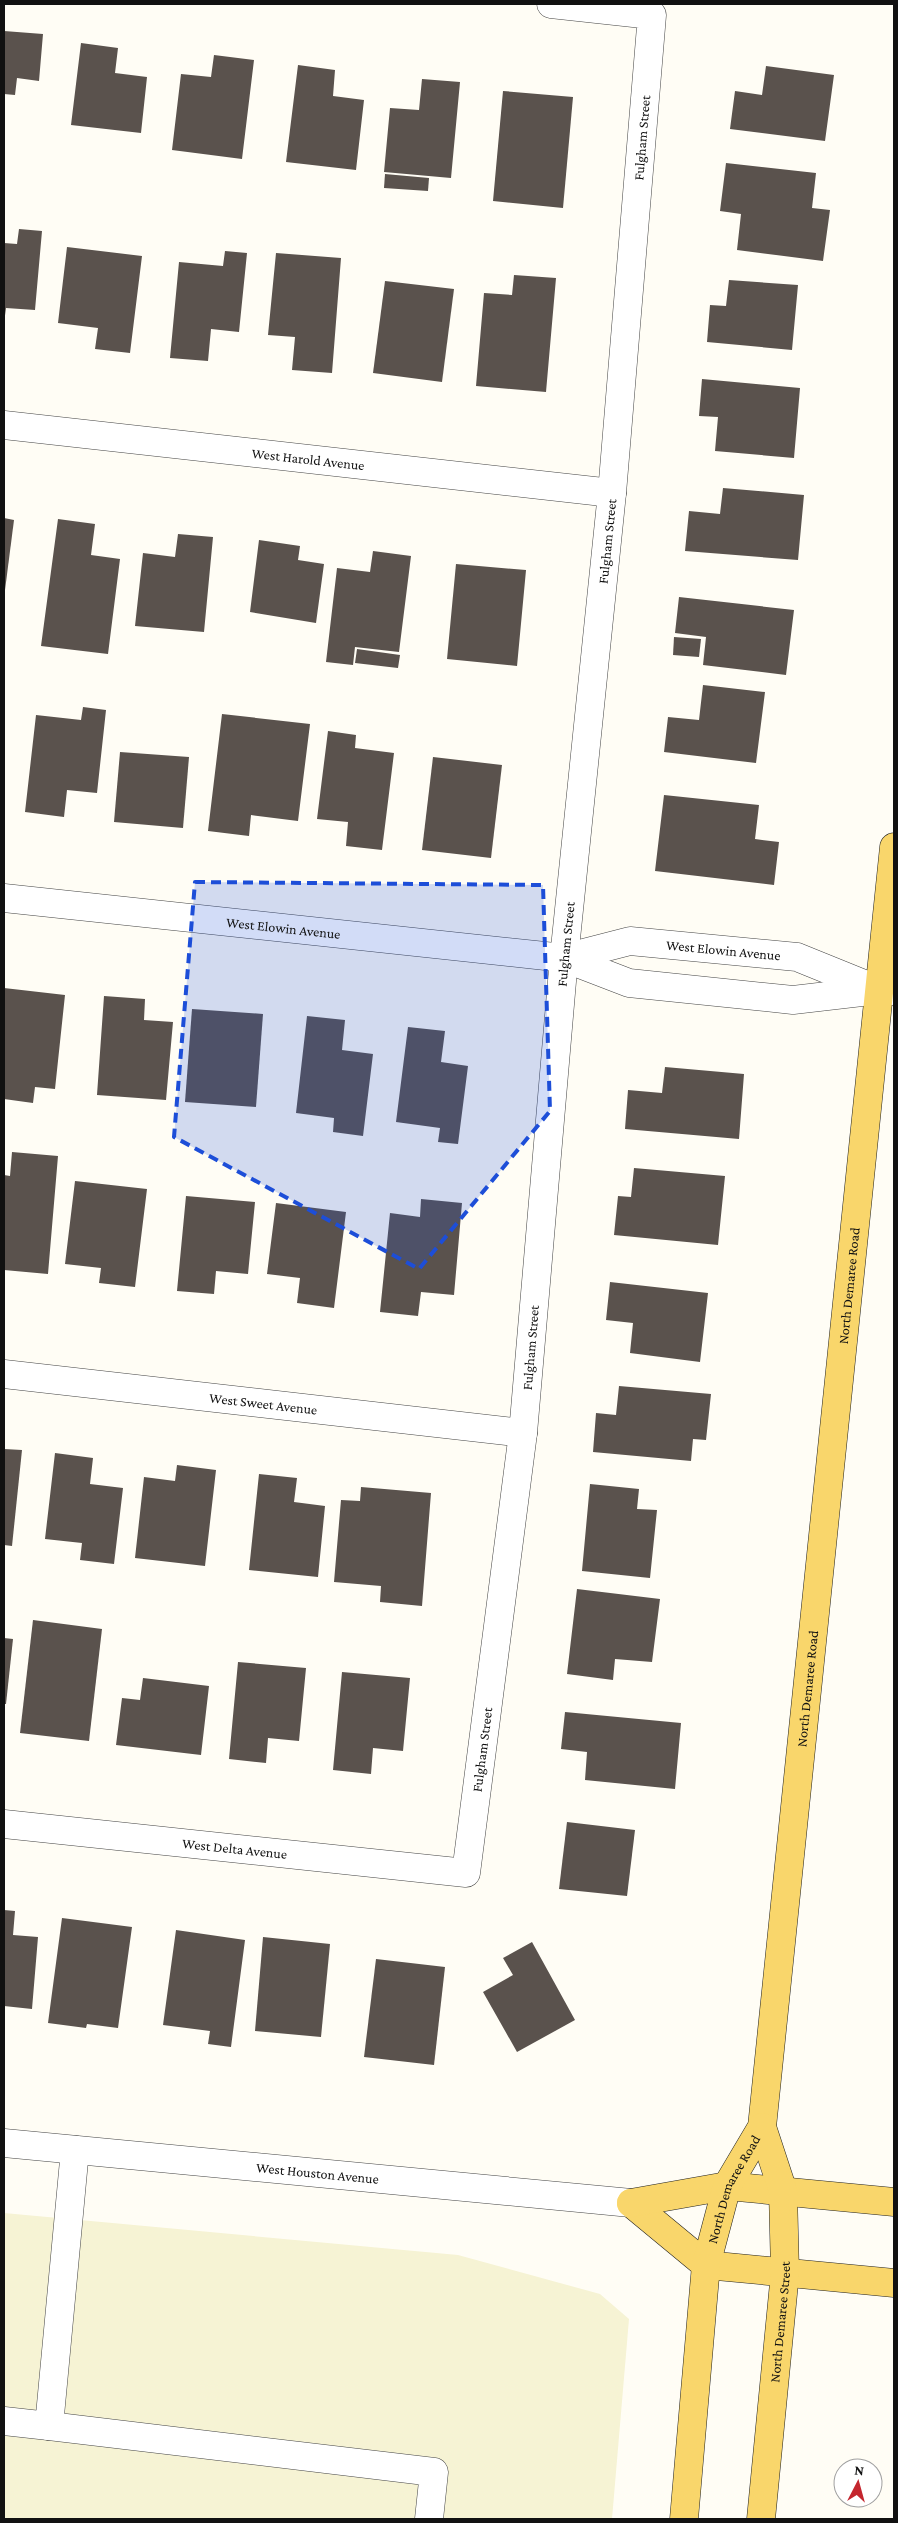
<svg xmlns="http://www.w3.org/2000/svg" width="898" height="2523" font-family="'Crimson Pro',serif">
<rect width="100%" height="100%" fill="#fffdf5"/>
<polygon fill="#f6f3d4" points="4,2213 458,2255 600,2294 629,2319 612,2519 4,2519"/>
<g fill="#5a524d">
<polygon points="4,31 43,34 39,81 17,78 15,95 4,94"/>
<polygon points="81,43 118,48 115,73 147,77 141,133 71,125"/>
<polygon points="214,55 254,60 242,159 172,150 181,74 211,77"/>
<polygon points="298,65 335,70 333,96 364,100 356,170 286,162"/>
<polygon points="766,66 834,75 825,141 730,129 735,91 762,95"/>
<polygon points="422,79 460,82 451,178 384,172 390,108 419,110"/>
<polygon points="503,91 573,97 563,208 493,201"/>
<polygon points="726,163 816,173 812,208 830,210 823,261 737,250 741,214 720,211"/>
<polygon points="385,174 429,178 428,191 384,188"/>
<polygon points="19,229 42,231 35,310 6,308 4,323 4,243 17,244"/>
<polygon points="67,247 142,256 130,353 95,349 98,328 58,323"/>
<polygon points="225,251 247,253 239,332 211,329 208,361 170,358 179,262 223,266"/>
<polygon points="276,253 341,258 332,373 292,370 295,337 268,335"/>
<polygon points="514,275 556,278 546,392 476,386 484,293 512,295"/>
<polygon points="729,280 798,285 792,350 707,342 710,305 726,306"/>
<polygon points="385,281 454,289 442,382 373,373"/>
<polygon points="702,379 800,388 794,458 715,451 718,417 699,416"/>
<polygon points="723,488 804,495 798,560 685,551 689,511 720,514"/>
<polygon points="4,518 14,520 5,590 4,590"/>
<polygon points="58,519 95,524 91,555 120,559 108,654 41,646"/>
<polygon points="178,534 213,537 204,632 135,626 143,553 175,557"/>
<polygon points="259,540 300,546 298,560 324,564 316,623 250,612"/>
<polygon points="373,551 411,556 399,652 355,647 353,665 326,662 337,568 370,572"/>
<polygon points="456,564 526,570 517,666 447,659"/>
<polygon points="679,597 794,610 786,675 703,665 706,637 675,633"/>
<polygon points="674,637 701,639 699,657 673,655"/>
<polygon points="357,649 400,655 398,668 355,663"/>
<polygon points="703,685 765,692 756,763 664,752 668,717 699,720"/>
<polygon points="83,707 106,710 97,793 67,790 64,817 25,812 36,715 81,720"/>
<polygon points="222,714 310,724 298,821 251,815 249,836 208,831"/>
<polygon points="328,731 356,735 355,748 394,753 382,850 346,846 348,822 317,819"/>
<polygon points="120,752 189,757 183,828 114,822"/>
<polygon points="433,757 502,765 491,858 422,850"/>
<polygon points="664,795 759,805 755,839 779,842 774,885 655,871"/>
<polygon points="4,988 65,995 55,1089 35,1087 33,1103 4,1099"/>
<polygon points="104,996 145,999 144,1020 173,1022 166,1100 97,1095"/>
<polygon points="192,1009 263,1014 256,1107 185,1102"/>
<polygon points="307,1016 345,1020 342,1050 373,1054 363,1136 333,1132 334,1118 296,1113"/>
<polygon points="408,1027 445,1031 441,1062 468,1066 458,1144 438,1142 440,1128 396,1122"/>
<polygon points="665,1067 744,1074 739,1139 625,1129 628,1090 662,1093"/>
<polygon points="12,1152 58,1156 48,1274 4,1270 4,1175 10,1176"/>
<polygon points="634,1168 725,1176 718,1245 614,1235 618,1196 631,1197"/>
<polygon points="75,1181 147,1189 135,1287 99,1283 101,1268 65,1264"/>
<polygon points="186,1196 255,1202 248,1274 216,1271 214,1294 177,1291"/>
<polygon points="421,1199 462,1203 454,1295 421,1292 418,1316 380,1312 390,1213 420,1217"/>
<polygon points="276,1203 346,1212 334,1308 297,1303 300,1278 267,1274"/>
<polygon points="610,1282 708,1293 700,1362 630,1353 633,1323 606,1320"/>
<polygon points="619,1386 711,1394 706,1440 693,1439 691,1461 593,1452 596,1413 616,1415"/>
<polygon points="4,1449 22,1450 12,1546 4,1545"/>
<polygon points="55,1453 93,1458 90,1484 123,1488 114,1564 80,1560 82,1543 45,1539"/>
<polygon points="177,1465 216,1470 205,1566 135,1558 144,1477 175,1481"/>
<polygon points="259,1474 297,1478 294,1502 325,1506 318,1577 249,1570"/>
<polygon points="590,1484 639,1489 637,1509 657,1510 650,1578 582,1571"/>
<polygon points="361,1487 431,1493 422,1606 380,1602 381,1586 334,1582 341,1500 360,1501"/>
<polygon points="577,1589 660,1599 652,1662 615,1659 613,1680 567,1674"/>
<polygon points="33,1620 102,1629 89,1741 20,1733"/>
<polygon points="4,1638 13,1639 6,1704 4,1704"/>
<polygon points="238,1662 306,1668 299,1741 268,1738 266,1763 229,1759"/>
<polygon points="342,1672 410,1678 403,1751 373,1748 371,1774 333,1770"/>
<polygon points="143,1678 209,1686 201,1755 116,1745 122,1698 140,1700"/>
<polygon points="565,1712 681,1723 675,1789 585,1780 587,1752 561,1749"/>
<polygon points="567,1822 635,1830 627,1896 559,1889"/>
<polygon points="4,1910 15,1911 13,1935 38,1937 32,2009 4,2006"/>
<polygon points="62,1918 132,1927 118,2028 87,2024 86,2028 48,2023"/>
<polygon points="176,1930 245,1940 231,2047 208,2044 210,2031 163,2025"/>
<polygon points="263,1937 330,1944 321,2037 255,2031"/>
<polygon points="532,1942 575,2020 517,2052 483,1992 513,1975 503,1958"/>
<polygon points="376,1959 445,1967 434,2065 364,2057"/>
</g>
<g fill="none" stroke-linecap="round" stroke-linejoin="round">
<defs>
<g id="minor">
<path id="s1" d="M 4,425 L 612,493"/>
<path id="s2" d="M 4,898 L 564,958 L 629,983 L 793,1000 L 879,990 L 894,991"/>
<path id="s3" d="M 564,958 L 630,941 L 797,957 L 876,989"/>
<path id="s4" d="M 4,1374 L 523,1433"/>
<path id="s5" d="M 4,1824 L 466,1873 L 523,1433 L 564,958 L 612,493 L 652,15 L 551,4"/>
<path id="s6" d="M 4,2143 L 631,2203"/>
<polyline points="4,2421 49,2426 75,2150"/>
<polyline points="49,2426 434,2472 429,2519"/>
</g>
<g id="major">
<polyline points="631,2203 706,2265 894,2283"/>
<polyline points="631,2203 727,2186 894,2202"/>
<path id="s7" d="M 684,2519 L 706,2265 L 727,2186 L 762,2127 L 894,847"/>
<path id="s8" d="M 761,2519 L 785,2273 L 783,2191 L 762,2127"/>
</g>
</defs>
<use href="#minor" stroke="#444" stroke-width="29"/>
<use href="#major" stroke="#222" stroke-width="29"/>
<use href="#minor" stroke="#fff" stroke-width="28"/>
<use href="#major" stroke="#f9d66b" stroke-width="28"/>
</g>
<path fill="#1d4ed8" fill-opacity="0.2" stroke="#1d4ed8" stroke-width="4" stroke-dasharray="10 6" stroke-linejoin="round" d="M 195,882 L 543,885 L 550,1111 L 419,1269 L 174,1137 Z"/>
<g text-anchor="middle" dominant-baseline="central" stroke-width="5" stroke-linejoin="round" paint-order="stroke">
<g font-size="14" fill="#111" stroke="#fff">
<text stroke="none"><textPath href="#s5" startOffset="2209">Fulgham Street</textPath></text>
<text stroke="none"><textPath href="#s1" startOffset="306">West Harold Avenue</textPath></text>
<text stroke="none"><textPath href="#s5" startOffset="1804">Fulgham Street</textPath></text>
<text stroke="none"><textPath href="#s2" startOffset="281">West Elowin Avenue</textPath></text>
<text stroke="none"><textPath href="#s5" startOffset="1399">Fulgham Street</textPath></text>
<text stroke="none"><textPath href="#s3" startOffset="162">West Elowin Avenue</textPath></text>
<text stroke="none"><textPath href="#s7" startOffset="1251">North Demaree Road</textPath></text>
<text stroke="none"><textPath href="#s5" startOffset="994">Fulgham Street</textPath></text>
<text stroke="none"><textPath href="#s4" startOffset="261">West Sweet Avenue</textPath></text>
<text stroke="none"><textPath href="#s7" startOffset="846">North Demaree Road</textPath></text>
<text stroke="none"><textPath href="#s5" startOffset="589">Fulgham Street</textPath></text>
<text stroke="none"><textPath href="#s5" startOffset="232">West Delta Avenue</textPath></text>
<text stroke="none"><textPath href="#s6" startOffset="315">West Houston Avenue</textPath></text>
<text stroke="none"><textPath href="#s7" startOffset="336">North Demaree Road</textPath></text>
<text stroke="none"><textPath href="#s8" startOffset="198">North Demaree Street</textPath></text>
</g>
</g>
<rect width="898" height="2523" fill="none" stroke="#111111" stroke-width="10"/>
<g transform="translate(858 2483) rotate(6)"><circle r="24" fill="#ffffff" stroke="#a0a0a0"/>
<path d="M0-4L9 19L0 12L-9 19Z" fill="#c4262e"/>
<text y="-8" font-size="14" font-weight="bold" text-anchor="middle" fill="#111111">N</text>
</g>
</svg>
